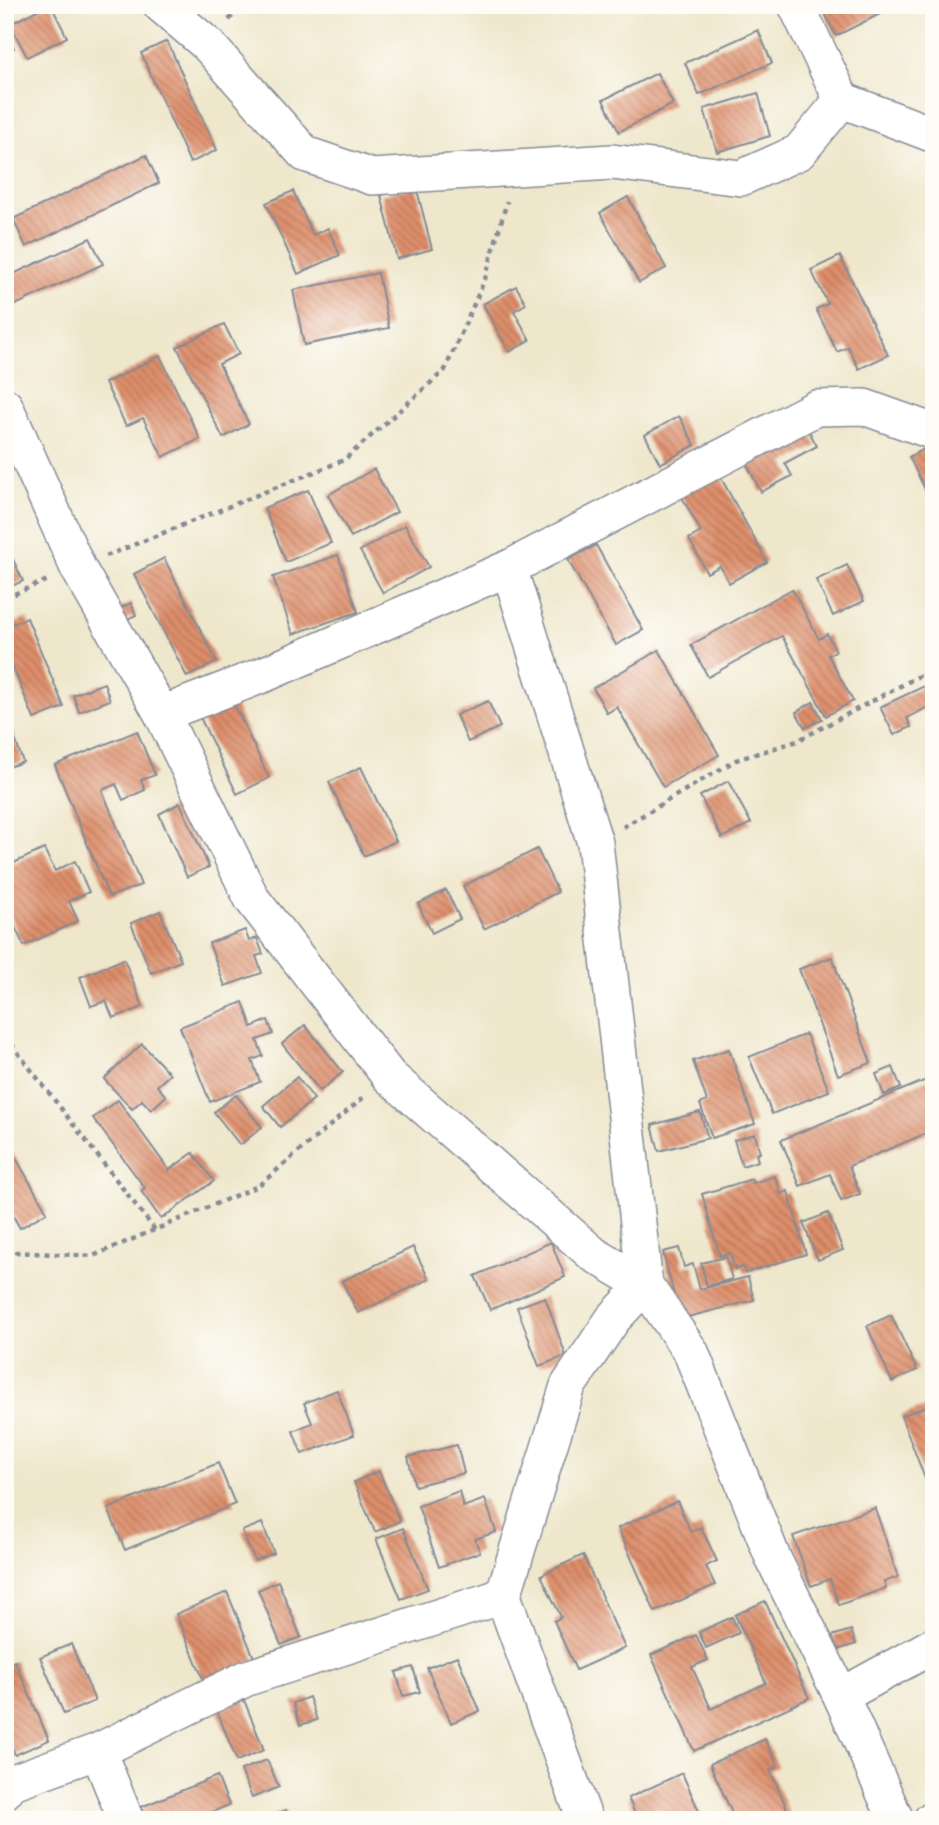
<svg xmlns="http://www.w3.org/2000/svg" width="939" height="1825" font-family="'Old Standard TT',serif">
<defs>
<pattern id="building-back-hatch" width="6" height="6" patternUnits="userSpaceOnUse" patternTransform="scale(1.75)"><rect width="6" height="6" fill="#de8e6a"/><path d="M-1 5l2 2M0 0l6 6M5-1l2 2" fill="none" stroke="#b3745a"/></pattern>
</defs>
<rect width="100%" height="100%" fill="#fdfcf7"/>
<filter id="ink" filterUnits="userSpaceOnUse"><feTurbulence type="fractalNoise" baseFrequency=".0143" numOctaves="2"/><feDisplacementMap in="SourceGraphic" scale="14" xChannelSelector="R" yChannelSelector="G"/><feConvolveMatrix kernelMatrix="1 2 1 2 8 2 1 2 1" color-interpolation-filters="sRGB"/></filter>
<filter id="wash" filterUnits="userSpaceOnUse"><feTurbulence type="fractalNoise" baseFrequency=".00686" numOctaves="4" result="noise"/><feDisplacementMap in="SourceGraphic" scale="28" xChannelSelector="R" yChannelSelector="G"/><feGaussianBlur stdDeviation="1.57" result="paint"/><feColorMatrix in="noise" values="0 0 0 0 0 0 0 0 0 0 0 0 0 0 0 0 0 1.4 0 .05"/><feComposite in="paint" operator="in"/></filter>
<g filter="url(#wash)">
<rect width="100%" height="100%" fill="#efe7cc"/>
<g id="blocks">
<g fill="url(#building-back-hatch)">
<polygon points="47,5 51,5 67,37 27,57 10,24"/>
<polygon points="412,5 439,5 439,7 413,10"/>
<polygon points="821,5 898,5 836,36"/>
<polygon points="5,30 14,48 5,52"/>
<polygon points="758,30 772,63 699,95 685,63"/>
<polygon points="167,41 217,150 190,163 141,53"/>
<polygon points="657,73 673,104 619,132 603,100"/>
<polygon points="758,93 770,136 717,152 704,109"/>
<polygon points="146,155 159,183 26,247 13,219"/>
<polygon points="416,186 432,249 397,259 381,195"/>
<polygon points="293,191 313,235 328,228 340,255 298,274 266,203"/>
<polygon points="628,197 666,268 639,283 600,213"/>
<polygon points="90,238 103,264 5,310 5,278"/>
<polygon points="840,256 888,355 859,369 848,347 837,352 816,309 828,304 811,270"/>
<polygon points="378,273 389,328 304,345 293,290"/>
<polygon points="516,286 526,304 514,311 530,340 509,352 483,304"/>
<polygon points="224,324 239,354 219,364 249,424 223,438 177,347"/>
<polygon points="160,356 200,439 163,457 143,418 126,426 105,383"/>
<polygon points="679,416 695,445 660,464 645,435"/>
<polygon points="805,424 817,446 785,463 792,476 761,492 743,457"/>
<polygon points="932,445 934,502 932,503 909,457"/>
<polygon points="715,467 767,562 729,583 720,566 707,573 689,539 701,532 677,488"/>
<polygon points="374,469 397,512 351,537 328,495"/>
<polygon points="308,490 331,543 286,562 264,508"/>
<polygon points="405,525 429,567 383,593 360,551"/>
<polygon points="5,542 23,581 5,589"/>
<polygon points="596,545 643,630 616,645 568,560"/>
<polygon points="338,555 358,612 293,634 273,577"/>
<polygon points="164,558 217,662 187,677 134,574"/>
<polygon points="847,565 864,601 833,616 816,580"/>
<polygon points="792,589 819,639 827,634 836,651 828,655 853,701 826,716 782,636 708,677 691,645"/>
<polygon points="131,603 136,615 123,621 118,609"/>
<polygon points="27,618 64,707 34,719 5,648 5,627"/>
<polygon points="659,650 719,755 663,787 617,707 607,713 593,688"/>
<polygon points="933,682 934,704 907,718 911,727 894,735 880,707"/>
<polygon points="104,683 110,700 79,712 73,695"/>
<polygon points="229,693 269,778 237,794 196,709"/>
<polygon points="488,701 500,727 468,742 456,715"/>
<polygon points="813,702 822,719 805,728 796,712"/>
<polygon points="5,711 23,762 5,768"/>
<polygon points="137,731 155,775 141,780 145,790 123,800 116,784 102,790 141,885 109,897 55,765"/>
<polygon points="361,767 396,841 364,856 329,782"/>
<polygon points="728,781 751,823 722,838 700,796"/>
<polygon points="180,803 209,867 187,877 159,814"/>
<polygon points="44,849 55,871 75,861 89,892 69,901 78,921 24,946 5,906 5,867"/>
<polygon points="537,849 558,892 484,929 463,886"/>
<polygon points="446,890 460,919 432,933 418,904"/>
<polygon points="160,911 181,961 151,973 131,923"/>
<polygon points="245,930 249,941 257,938 263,954 256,956 262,973 225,986 209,943"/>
<polygon points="832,957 871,1063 838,1075 799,969"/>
<polygon points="124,959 143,1007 113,1018 106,1001 91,1006 80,977"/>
<polygon points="243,1002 252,1027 268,1020 273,1034 257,1040 263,1056 252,1060 260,1082 210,1102 180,1027"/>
<polygon points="305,1025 343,1072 320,1091 282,1044"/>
<polygon points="806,1034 829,1091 772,1114 749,1057"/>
<polygon points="142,1044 170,1074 157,1086 166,1096 151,1110 142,1100 132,1109 104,1079"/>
<polygon points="729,1049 755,1124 712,1138 700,1104 707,1101 693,1061"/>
<polygon points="893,1067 901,1088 884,1095 876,1074"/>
<polygon points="297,1077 314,1099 280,1127 263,1106"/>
<polygon points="931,1078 934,1085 934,1130 849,1166 860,1194 841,1201 830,1174 800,1186 781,1140"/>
<polygon points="236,1095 262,1127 240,1145 214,1112"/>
<polygon points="118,1100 169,1170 193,1153 214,1181 161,1219 141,1191 145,1188 93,1118"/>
<polygon points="700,1112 708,1138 659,1151 652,1125"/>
<polygon points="755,1134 760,1153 756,1154 758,1161 742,1166 734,1140"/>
<polygon points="13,1153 47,1212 20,1228 5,1202 5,1157"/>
<polygon points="775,1176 781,1194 788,1191 806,1254 745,1273 743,1267 735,1269 730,1253 720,1256 702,1194 752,1179 753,1183"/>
<polygon points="828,1213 843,1250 818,1260 803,1223"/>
<polygon points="551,1242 565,1277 490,1310 475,1276"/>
<polygon points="413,1247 429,1279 358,1313 342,1281"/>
<polygon points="679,1248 684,1267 693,1264 700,1289 748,1277 754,1300 680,1319 663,1252"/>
<polygon points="726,1257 732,1279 707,1286 701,1263"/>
<polygon points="545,1297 566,1356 539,1366 517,1307"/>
<polygon points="891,1315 917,1370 892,1382 867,1326"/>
<polygon points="337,1390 354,1435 302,1454 293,1431 312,1423 304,1403"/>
<polygon points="934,1403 934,1502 901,1416"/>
<polygon points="457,1445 464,1473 415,1486 408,1457"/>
<polygon points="218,1463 235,1504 125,1550 108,1509"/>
<polygon points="379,1471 400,1521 375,1532 354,1482"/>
<polygon points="459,1491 463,1507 485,1499 496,1532 475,1539 480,1552 439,1567 418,1506"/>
<polygon points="677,1501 691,1532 701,1527 717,1561 706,1566 715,1585 655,1612 618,1528"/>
<polygon points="875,1508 898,1577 884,1582 886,1588 839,1605 830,1579 811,1586 793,1536"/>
<polygon points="262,1523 274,1553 255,1561 242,1531"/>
<polygon points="403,1528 428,1589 401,1599 376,1539"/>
<polygon points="583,1555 625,1648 576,1670 554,1621 561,1617 541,1575"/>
<polygon points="278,1581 301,1637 281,1645 258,1590"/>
<polygon points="227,1592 255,1660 204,1681 176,1614"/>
<polygon points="765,1601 809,1698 694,1751 651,1655 696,1635 708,1660 692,1667 711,1709 766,1683 735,1615"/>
<polygon points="732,1617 739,1633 706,1648 699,1632"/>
<polygon points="851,1630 856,1644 837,1650 832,1636"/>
<polygon points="71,1644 95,1701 64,1714 40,1657"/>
<polygon points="457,1656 480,1711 451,1723 427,1668"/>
<polygon points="15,1661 49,1740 15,1755 5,1731 5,1665"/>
<polygon points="413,1667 420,1692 403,1696 396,1672"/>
<polygon points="309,1697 317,1720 300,1725 293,1703"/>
<polygon points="244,1700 264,1750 237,1761 217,1711"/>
<polygon points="765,1739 778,1767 770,1770 792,1820 735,1820 710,1764"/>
<polygon points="267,1760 279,1787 252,1798 241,1770"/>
<polygon points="682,1773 703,1820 638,1820 628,1798"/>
<polygon points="217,1776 229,1805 193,1820 146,1820 141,1807"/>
<polygon points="286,1810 290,1820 262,1820"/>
</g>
</g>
</g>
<g filter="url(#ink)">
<use href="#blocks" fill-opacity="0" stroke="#858b95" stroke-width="2"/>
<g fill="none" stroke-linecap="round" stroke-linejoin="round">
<defs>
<g id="minor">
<polyline points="161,5 208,45 305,154 372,177 612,162 741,178 799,152 842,100"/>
<polyline points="796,5 842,100 934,135"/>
<polyline points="5,406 78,568 162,714 252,899 389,1076 593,1254 645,1285 691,1352 773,1558 841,1696 896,1820"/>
<polyline points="509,568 595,843 645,1285 613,1319 568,1386 503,1596 585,1820"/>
<polyline points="162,714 265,674 509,568 816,408 864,407 934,432"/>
<polyline points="841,1696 934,1645"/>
<polyline points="98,1751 126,1820"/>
<polyline points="5,1791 10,1783 98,1751 247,1678 503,1596"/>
<polyline points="931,1820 934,1818"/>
</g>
</defs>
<use href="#minor" stroke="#858b95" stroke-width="38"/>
<g stroke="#858b95" stroke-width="4.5" stroke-dasharray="5 5" stroke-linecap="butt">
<polyline points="229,20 242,5"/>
<polyline points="106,556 344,460 445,370 485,279 507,201"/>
<polyline points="5,598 50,579"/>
<polyline points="623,827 736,760 797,741 934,668"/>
<polyline points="5,1036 155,1230"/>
<polyline points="5,1249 15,1252 93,1256 258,1186 364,1097"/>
</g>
<use href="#minor" stroke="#fff" stroke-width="35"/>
</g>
</g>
<rect width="939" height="1825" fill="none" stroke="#fdfcf7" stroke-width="28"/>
</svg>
